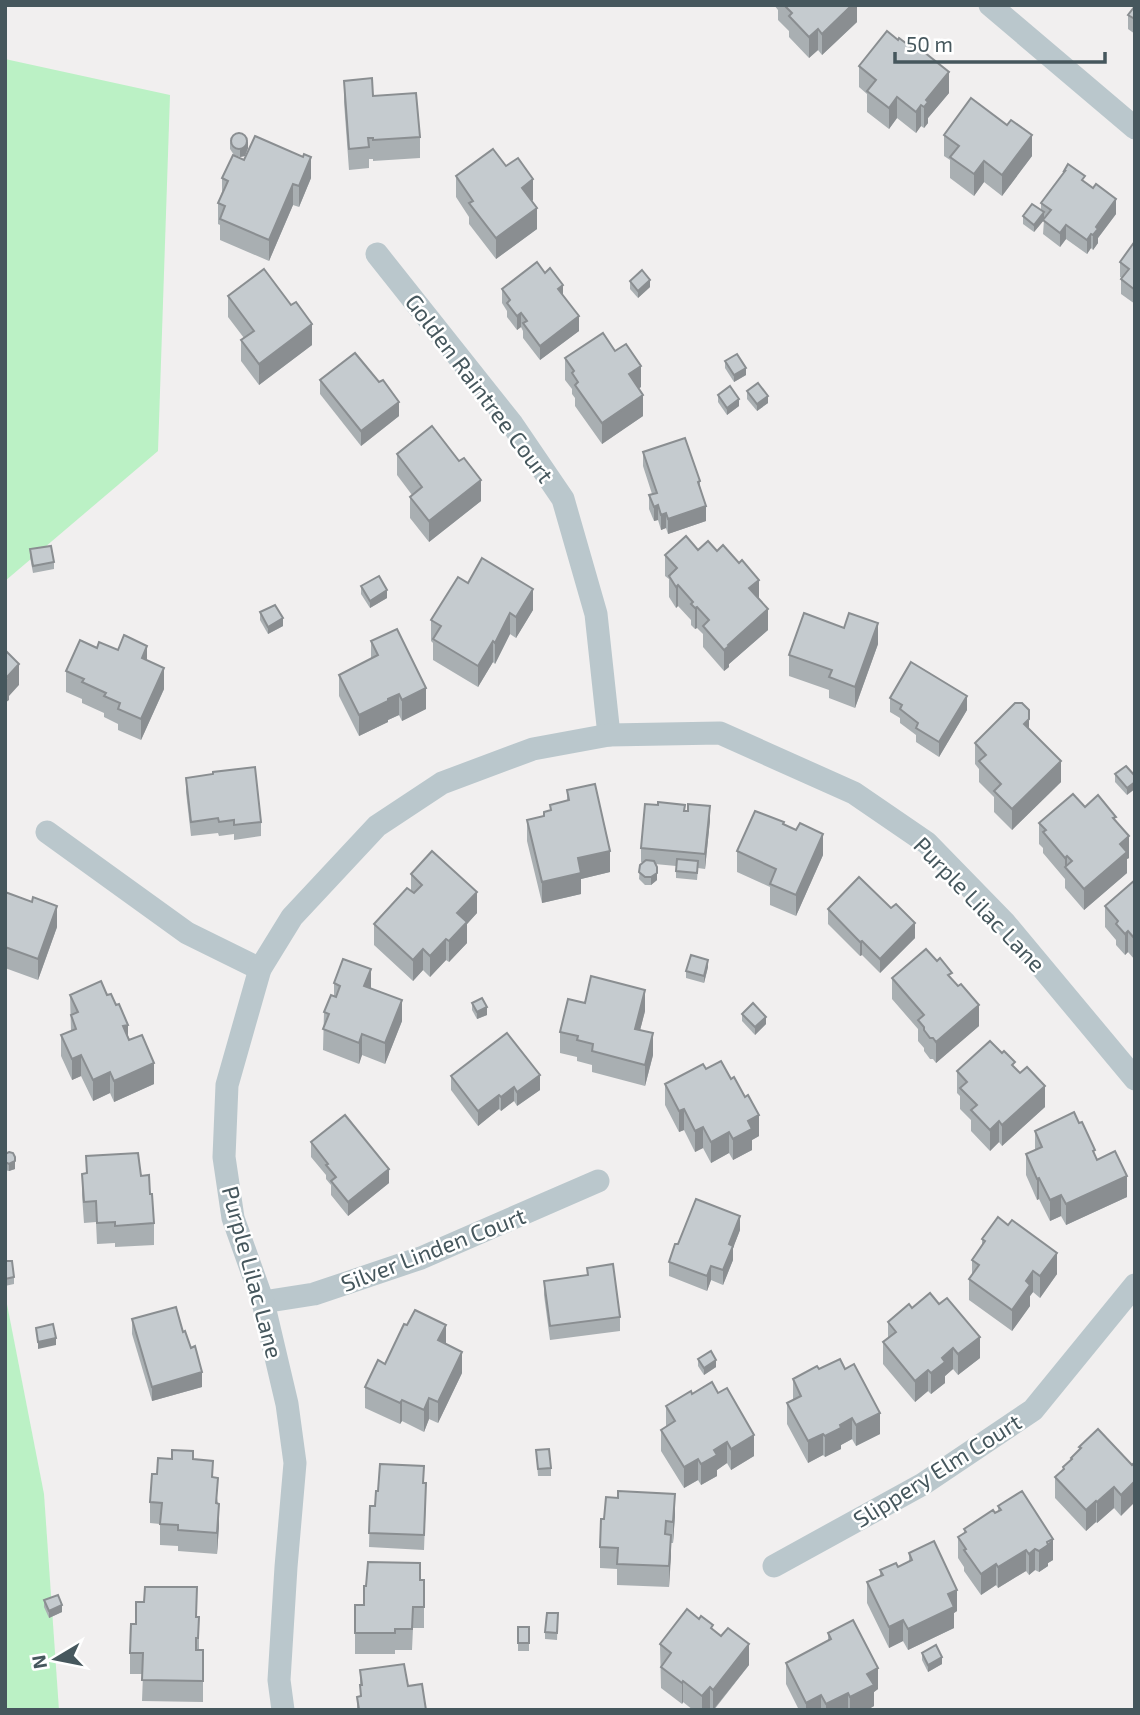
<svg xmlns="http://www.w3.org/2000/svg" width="1140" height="1715" font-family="'Exo 2',sans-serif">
<rect width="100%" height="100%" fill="#f1efef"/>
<g fill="#bbf1c5">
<polygon points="5,59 170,95 158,451 5,581"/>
<polygon points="5,1294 44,1494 59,1710 5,1710"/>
</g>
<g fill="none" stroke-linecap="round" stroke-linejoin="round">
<g stroke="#bac7cc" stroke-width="23">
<polyline points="990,5 1135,128"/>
<polyline points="377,254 512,424 563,499 596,614 609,735"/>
<polyline points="47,832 187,933 260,969"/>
<polyline points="263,1302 314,1294 421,1258 598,1181"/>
<polyline points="774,1566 923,1484 1033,1410 1135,1285"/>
<polyline points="283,1710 279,1680 286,1567 295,1463 287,1404 263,1302 233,1218 224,1157 227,1085 260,969 292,917 377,826 442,783 533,749 609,735 720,733 854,793 927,843 1005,923 1135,1079"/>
</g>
</g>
<g fill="#a9afb2">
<polygon points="774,5 857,5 857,22 822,55 818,50 809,58 789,37 789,31 778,20 778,10"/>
<polygon points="1135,6 1135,34 1128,29 1128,15"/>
<polygon points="859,66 949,93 928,118 928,123 924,128 921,126 916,133 897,118 889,129 867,112 867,94 859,87"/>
<polygon points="344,81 373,96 420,137 420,158 373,161 373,159 369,159 369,168 349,170 344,102"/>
<polygon points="944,135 1032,156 1002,196 984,182 974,196 950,178 950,160 944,156"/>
<polygon points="230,142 248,148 245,156 240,157 234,155 230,149"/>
<polygon points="244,160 311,178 299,207 293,205 269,261 220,240 220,225 218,224 218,203 222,192 222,178"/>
<polygon points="1064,171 1085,182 1116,214 1098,238 1098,243 1093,250 1091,248 1087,254 1066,239 1060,247 1043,234 1044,220 1034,232 1023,224 1023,216 1041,211 1041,203 1064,173"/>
<polygon points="456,176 533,200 532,201 537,229 496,259 469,224 469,217 456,197"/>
<polygon points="1135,241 1135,304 1121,294 1121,279 1122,278 1120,277 1120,262"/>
<polygon points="630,281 650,287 638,298 630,289"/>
<polygon points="502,289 563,295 579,331 540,360 523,338 523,331 521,327 517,330 507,317 507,311 502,303"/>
<polygon points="228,296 291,305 312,345 259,385 241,361 241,340 244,338 228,317"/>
<polygon points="565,358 641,387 639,388 643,416 602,444 575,406 575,398 572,394 572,389 565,380"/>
<polygon points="725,361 746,375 734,382 725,368"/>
<polygon points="320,380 399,416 361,446 320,394"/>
<polygon points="747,391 768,403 757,411 747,399"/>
<polygon points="718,395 739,406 727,415 718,402"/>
<polygon points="643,452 700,481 700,489 706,521 668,534 666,528 661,530 658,520 654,521 649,509 649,495 652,494 643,466"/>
<polygon points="397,454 481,501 429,542 410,518 410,497 412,495 397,475"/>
<polygon points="30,549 54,562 54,569 33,573 30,557"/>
<polygon points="698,550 759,599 768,630 729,664 729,667 724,671 703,647 703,634 697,628 695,629 691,625 691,620 678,606 676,608 669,597 669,579 665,576 665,555"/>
<polygon points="468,583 533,610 516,638 510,634 495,664 493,662 478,687 433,660 433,643 431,641 431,620"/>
<polygon points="361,586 387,598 370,608 361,594"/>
<polygon points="260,612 283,626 268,634 260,620"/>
<polygon points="844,628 878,644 855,708 829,698 829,690 789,676 789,655"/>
<polygon points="371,641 426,709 402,721 399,715 388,720 388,722 359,736 339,696 339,675 371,659"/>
<polygon points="97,648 118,650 147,660 164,689 141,740 118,730 118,724 104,717 104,713 82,703 82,699 66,692 66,671"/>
<polygon points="890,698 967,710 939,757 916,742 916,735 900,723 900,718 890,712"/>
<polygon points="1029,729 1061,782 1012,830 994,812 994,797 979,782 979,769 975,764 975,743"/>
<polygon points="1115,774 1135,776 1127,795 1115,782"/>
<polygon points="186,778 261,822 261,836 234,840 234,834 219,836 218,833 191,836 186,792"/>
<polygon points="567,790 610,872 581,879 581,894 542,903 527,841 527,820 544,817 544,812 550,811 550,805 567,801"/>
<polygon points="1085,807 1116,821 1129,858 1127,859 1127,873 1084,910 1065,888 1065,879 1043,853 1043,848 1039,844 1039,823"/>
<polygon points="685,811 710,820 705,869 698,868 697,880 676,878 676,866 655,864 657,880 651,885 645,885 639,879 640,865 643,863 641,862 641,848"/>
<polygon points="784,825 823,855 796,916 770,905 770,887 737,872 737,851"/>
<polygon points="411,874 477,913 467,924 467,943 449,962 446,960 430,977 423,970 413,981 374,945 374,924 411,891"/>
<polygon points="1135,880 1135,972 1135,960 1128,952 1125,955 1116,945 1116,940 1105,927 1105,906"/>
<polygon points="5,892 57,927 38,980 5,968"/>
<polygon points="828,909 915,938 880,973 862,955 860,956 828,924"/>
<polygon points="708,967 704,983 686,978 686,971"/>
<polygon points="892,978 952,979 979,1026 936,1063 933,1059 930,1059 924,1051 924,1048 918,1041 918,1029 892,999"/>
<polygon points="334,983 371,988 402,1021 385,1064 362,1055 359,1064 323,1050 324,1012 334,997"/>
<polygon points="70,995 107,995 128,1036 154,1084 114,1102 110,1093 93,1101 81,1076 72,1080 61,1056 61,1035 71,1031"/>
<polygon points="472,1003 487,1015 477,1019 472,1010"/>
<polygon points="585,1003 645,1011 640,1030 653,1055 645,1086 592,1072 592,1065 577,1061 577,1057 560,1053 560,1032"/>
<polygon points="742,1014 766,1024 755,1035 742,1021"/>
<polygon points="1015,1068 1045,1107 1002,1146 999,1142 990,1151 971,1131 971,1120 960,1109 960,1096 957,1093 957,1071"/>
<polygon points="451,1076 540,1090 517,1106 514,1101 501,1111 499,1109 478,1126 451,1090"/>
<polygon points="665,1084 759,1136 752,1140 752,1150 733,1160 729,1153 711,1163 703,1148 695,1152 684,1130 679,1132 665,1105"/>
<polygon points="1035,1131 1095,1156 1097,1160 1127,1197 1066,1225 1061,1216 1050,1221 1039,1199 1037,1200 1026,1175 1026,1154 1035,1150"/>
<polygon points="311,1142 389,1183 348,1216 331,1195 331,1185 326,1179 326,1175 311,1157"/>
<polygon points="5,1154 15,1164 15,1169 9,1171 5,1170"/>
<polygon points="86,1156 141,1176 150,1194 154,1223 154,1245 115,1247 115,1243 97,1244 96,1222 84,1223 82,1195 82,1174 86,1173"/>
<polygon points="740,1230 733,1248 733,1260 723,1285 711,1280 707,1291 669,1276 669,1262 678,1244"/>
<polygon points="982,1239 1057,1274 1040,1298 1033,1292 1030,1296 1030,1306 1012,1331 969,1300 969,1279 972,1276 972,1260 982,1246"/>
<polygon points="5,1261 14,1277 14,1284 5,1286"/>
<polygon points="587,1268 620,1317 620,1331 550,1340 544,1295 544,1281 587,1275"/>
<polygon points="912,1308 980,1358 958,1375 953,1369 945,1376 945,1383 931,1394 928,1391 915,1402 883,1364 883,1342 888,1339 888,1322"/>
<polygon points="132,1319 183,1332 191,1348 202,1387 152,1401 132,1334"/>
<polygon points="446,1344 462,1373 438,1423 429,1419 424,1432 402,1421 400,1424 365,1408 365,1387 385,1364"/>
<polygon points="698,1359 716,1367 704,1375 698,1366"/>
<polygon points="819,1369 880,1434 856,1446 852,1439 841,1445 841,1449 825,1457 823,1455 808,1463 787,1424 787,1403 793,1400 793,1379"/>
<polygon points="666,1406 754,1456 731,1470 727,1463 717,1470 717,1476 701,1485 698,1480 684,1488 661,1451 661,1430 666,1427"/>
<polygon points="1079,1447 1132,1465 1121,1516 1114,1508 1097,1523 1096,1522 1086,1531 1055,1498 1055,1477 1063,1470 1063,1467 1071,1460 1071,1458 1079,1450"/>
<polygon points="536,1450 551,1468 551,1476 538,1476"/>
<polygon points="193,1459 213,1477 218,1503 219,1525 217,1554 178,1551 178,1546 160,1545 160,1524 150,1523 150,1502 157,1474"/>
<polygon points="424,1483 426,1497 424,1550 369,1547 370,1506 375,1506"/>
<polygon points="998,1506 1053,1560 1048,1563 1048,1566 1039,1572 1035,1570 1029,1575 1026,1571 998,1588 996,1585 981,1595 964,1571 964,1567 958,1558 958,1537 964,1533 964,1529 998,1512"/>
<polygon points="675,1515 673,1543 671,1543 669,1587 617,1585 617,1569 600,1568 600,1547"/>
<polygon points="909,1553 957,1611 954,1613 954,1628 908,1650 903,1641 889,1648 867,1603 867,1582 880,1576 880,1570 898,1567 909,1561"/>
<polygon points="420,1580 424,1580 424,1628 413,1628 412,1650 395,1650 395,1654 355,1654 355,1605 364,1605"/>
<polygon points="44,1600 62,1612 49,1618 44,1607"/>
<polygon points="558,1613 557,1640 545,1639 545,1632"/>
<polygon points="199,1617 199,1650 203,1650 203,1702 142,1701 143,1674 130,1674 130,1653 136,1624"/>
<rect x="518" y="1627" width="11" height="24"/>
<polygon points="713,1629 749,1665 714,1710 710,1708 708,1710 693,1710 683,1702 682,1704 661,1688 660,1644"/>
<polygon points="828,1633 878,1689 874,1692 874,1706 867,1710 799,1710 786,1684 786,1663 828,1640"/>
<polygon points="922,1653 942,1664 928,1672 922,1660"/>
<polygon points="360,1670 408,1686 426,1710 357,1710 357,1697 360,1697"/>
</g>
<g fill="#8a8e91">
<polygon points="852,5 857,5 857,22 822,55 822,34"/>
<polygon points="818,29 818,50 809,58 809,37"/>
<polygon points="949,72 949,93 928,118 928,123 924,128 924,107 926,100"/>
<polygon points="897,97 897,118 889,129 889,108"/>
<polygon points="921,105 921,126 916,133 916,112"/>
<polygon points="1032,135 1032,156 1002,196 1002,175"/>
<polygon points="248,141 248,148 245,156 240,157 240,150"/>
<polygon points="311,157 311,178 299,207 299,186"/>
<polygon points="984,161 984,182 974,196 974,174"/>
<polygon points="533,179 533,200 522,209 522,188"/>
<polygon points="293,184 293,205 269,261 269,240"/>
<polygon points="1116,199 1116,214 1098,238 1098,243 1093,250 1093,235 1096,227"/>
<polygon points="537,208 537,229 496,259 496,238"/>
<polygon points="1044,212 1044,220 1034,232 1034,225"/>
<polygon points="1066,225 1066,239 1060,247 1060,233"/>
<polygon points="1091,234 1091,248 1087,254 1087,240"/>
<polygon points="650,280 650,287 638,298 638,291"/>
<polygon points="563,285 563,299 558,289"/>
<polygon points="521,313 521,327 517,330 517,316"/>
<polygon points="579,316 579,331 540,360 540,346"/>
<polygon points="312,324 312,345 259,385 259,364"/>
<polygon points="641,366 641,387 629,395 629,374"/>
<polygon points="746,368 746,375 734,382 734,375"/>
<polygon points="643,395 643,416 602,444 602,423"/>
<polygon points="768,396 768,403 757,411 757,404"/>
<polygon points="739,399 739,406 727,415 727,408"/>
<polygon points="399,402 399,416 361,446 361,431"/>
<polygon points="481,480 481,501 429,542 429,521"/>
<polygon points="658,505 658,520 654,521 654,507"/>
<polygon points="706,506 706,521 668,534 668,519"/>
<polygon points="666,513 666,528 661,530 661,515"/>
<polygon points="759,580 759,601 749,588"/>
<polygon points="678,585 678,606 676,608 676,587"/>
<polygon points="533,589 533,610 516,638 516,617"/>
<polygon points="387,590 387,598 370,608 370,601"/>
<polygon points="697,607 697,628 695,629 695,608"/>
<polygon points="768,609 768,630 729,664 729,667 724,671 724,650 728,645"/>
<polygon points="510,613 510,634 495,664 495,643"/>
<polygon points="283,618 283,626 268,634 268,627"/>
<polygon points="878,623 878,644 855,708 855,687"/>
<polygon points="493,641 493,662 478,687 478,666"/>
<polygon points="147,646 147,667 142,658"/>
<polygon points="19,664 19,685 9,696 9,700 5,703 5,682 7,677"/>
<polygon points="164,668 164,689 141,740 141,719"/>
<polygon points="426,688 426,709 402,721 402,700"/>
<polygon points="399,694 399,715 388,720 388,722 359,736 359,715"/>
<polygon points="967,696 967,710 939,757 939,742"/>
<polygon points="1029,719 1029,740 1024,724"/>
<polygon points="1061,761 1061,782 1012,830 1012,809"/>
<polygon points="1135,782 1135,789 1127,795 1127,788"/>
<polygon points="710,806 710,820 705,869 705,854"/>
<polygon points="823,834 823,855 796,916 796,895"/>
<polygon points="1129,836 1129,858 1127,859 1127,873 1084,910 1084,889 1120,844"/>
<polygon points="610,851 610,872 581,879 581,894 542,903 542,882 578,858"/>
<polygon points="1067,856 1067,869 1065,867 1065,879 1065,858"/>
<polygon points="657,873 657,880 651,885 651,877"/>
<polygon points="477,892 477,913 467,924 467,943 449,962 449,941 457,913"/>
<polygon points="57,906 57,927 38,980 38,959"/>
<polygon points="915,923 915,938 880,973 880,959"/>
<polygon points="1128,931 1128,952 1125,955 1125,934"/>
<polygon points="446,939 446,960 430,977 430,956"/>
<polygon points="862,941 862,955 860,956 860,942"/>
<polygon points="423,949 423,970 413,981 413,960"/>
<polygon points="708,960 708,967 704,983 704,976"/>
<polygon points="371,969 371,990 364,986"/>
<polygon points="645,990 645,1011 635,1050 635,1029"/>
<polygon points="402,1000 402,1021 385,1064 385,1043"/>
<polygon points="979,1005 979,1026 936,1063 936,1042"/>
<polygon points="487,1007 487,1015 477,1019 477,1012"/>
<polygon points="766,1017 766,1024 755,1035 755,1027"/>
<polygon points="128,1025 128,1046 123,1026"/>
<polygon points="653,1033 653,1055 645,1086 645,1065"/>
<polygon points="362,1034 362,1055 359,1064 359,1043"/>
<polygon points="81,1055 81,1076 72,1080 72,1059"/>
<polygon points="154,1063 154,1084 114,1102 114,1081"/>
<polygon points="110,1072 110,1093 93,1101 93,1080"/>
<polygon points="540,1075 540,1090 517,1106 517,1092"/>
<polygon points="1045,1086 1045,1107 1002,1146 1002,1125"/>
<polygon points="514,1087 514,1101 501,1111 501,1097"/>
<polygon points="499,1095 499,1109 478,1126 478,1111"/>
<polygon points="684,1109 684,1130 679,1132 679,1111"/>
<polygon points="759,1115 759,1136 752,1140 752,1150 733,1160 733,1139 748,1121"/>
<polygon points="999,1121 999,1142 990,1151 990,1130"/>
<polygon points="703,1127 703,1148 695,1152 695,1131"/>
<polygon points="729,1132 729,1153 711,1163 711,1142"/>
<polygon points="15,1157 15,1169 9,1171 9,1164"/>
<polygon points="389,1169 389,1183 348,1216 348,1202"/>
<polygon points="1127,1176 1127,1197 1066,1225 1066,1204"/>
<polygon points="1039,1178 1039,1199 1037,1200 1037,1179"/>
<polygon points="1061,1195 1061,1216 1050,1221 1050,1200"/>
<polygon points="740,1216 740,1230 733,1248 733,1260 723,1285 723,1270 729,1244"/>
<polygon points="1057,1253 1057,1274 1040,1298 1040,1276"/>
<polygon points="711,1266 711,1280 707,1291 707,1276"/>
<polygon points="1033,1271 1033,1292 1030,1296 1030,1306 1012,1331 1012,1310 1026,1281"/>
<polygon points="446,1325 446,1346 438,1340"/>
<polygon points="980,1337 980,1358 958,1375 958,1354"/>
<polygon points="56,1338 56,1345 38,1349 38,1342"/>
<polygon points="953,1348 953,1369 945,1376 945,1383 931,1394 931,1373 942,1358"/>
<polygon points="462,1352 462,1373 438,1423 438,1402"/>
<polygon points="716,1360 716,1367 704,1375 704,1368"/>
<polygon points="928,1370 928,1391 915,1402 915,1381"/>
<polygon points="202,1372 202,1387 152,1401 152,1387"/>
<polygon points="429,1398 429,1419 424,1432 424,1410"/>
<polygon points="402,1400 402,1421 400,1424 400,1403"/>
<polygon points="880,1413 880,1434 856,1446 856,1425"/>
<polygon points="852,1418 852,1439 841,1445 841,1449 825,1457 825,1436 840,1425"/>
<polygon points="823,1434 823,1455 808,1463 808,1441"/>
<polygon points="754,1435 754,1456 731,1470 731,1449"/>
<polygon points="727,1442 727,1463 717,1470 717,1476 701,1485 701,1464 714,1450"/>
<polygon points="698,1459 698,1480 684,1488 684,1467"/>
<polygon points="1135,1481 1135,1502 1121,1516 1121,1495"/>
<polygon points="1114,1487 1114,1508 1097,1523 1097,1502"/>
<polygon points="675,1494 675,1515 673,1543 673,1522"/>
<polygon points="1096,1501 1096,1522 1086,1531 1086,1510"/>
<polygon points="219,1504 219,1525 217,1554 217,1533"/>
<polygon points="671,1535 671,1556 669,1587 669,1566"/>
<polygon points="1053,1539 1053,1560 1048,1563 1048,1566 1039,1572 1039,1551"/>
<polygon points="1035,1549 1035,1570 1029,1575 1029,1554"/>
<polygon points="1026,1550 1026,1571 998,1588 998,1567"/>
<polygon points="996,1564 996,1585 981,1595 981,1574"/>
<polygon points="957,1590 957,1611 954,1613 954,1628 908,1650 908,1629 948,1594"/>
<polygon points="62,1605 62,1612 49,1618 49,1611"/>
<polygon points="903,1620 903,1641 889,1648 889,1627"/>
<polygon points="749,1644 749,1665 713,1710 713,1690"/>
<polygon points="942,1657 942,1664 928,1672 928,1665"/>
<polygon points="878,1668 878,1689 874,1692 874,1706 867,1710 850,1710 850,1697 867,1674"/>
<polygon points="683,1681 683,1702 682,1704 682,1683"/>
<polygon points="710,1687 710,1708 708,1710 702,1710 702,1696"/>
<polygon points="848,1693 848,1710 826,1710 826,1704"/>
<polygon points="821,1695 821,1710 806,1710 806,1703"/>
</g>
<g fill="#c5cbcf" stroke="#8a8e91" stroke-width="2">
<polygon points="784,5 852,5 822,34 818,29 809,37 789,16 792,13"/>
<polygon points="1135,6 1135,19 1128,15"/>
<polygon points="887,31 898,40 899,38 911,47 914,44 949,72 926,100 928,102 924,107 921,105 916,112 897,97 889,108 867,91 876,80 859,66"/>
<polygon points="372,78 373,96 416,93 420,137 373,140 373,138 368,138 369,147 349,149 344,81"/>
<polygon points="971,98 1007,125 1011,120 1032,135 1002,175 984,161 974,174 950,157 959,146 944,135"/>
<circle cx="239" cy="141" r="8"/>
<polygon points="255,136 303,157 304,154 311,157 299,186 293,184 269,240 220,219 225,206 218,203 228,181 222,178 233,155 244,160"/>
<polygon points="493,149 506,166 518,158 533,179 522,188 537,208 496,238 469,203 473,201 456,176"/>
<polygon points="1068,164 1085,176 1082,180 1093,188 1096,184 1116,199 1096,227 1098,229 1093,235 1091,234 1087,240 1066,225 1060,233 1043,220 1051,210 1041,203 1065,171 1064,171"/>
<polygon points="1032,204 1044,212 1034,225 1023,216"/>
<polygon points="1135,241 1135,290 1121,279 1129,269 1120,262"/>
<polygon points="537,262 545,273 550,268 563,285 558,289 579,316 540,346 523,323 527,321 521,313 517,316 507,303 510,300 502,289"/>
<polygon points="264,269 291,305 296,302 312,324 259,364 241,340 254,331 228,296"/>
<polygon points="642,270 650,280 638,291 630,281"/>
<polygon points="603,333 615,351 626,344 641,366 629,374 643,395 602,423 575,385 578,382 572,373 574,371 565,358"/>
<polygon points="355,353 379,382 383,380 399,402 361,431 320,380"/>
<polygon points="737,354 746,368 734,375 725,361"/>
<polygon points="758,383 768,396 757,404 747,391"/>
<polygon points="730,386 739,399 727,408 718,395"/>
<polygon points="432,426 459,461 464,458 481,480 429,521 410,497 422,487 397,454"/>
<polygon points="685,438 700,481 698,482 706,506 668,519 666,513 661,515 658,505 654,507 649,495 657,493 643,452"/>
<polygon points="686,536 698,550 708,541 717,551 723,545 739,563 742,560 759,580 749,588 768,609 728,645 729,646 724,650 703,626 709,620 697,607 695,608 691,604 693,602 678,585 676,587 669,576 677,568 665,555"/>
<polygon points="51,546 54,562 33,566 30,549"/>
<polygon points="482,558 533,589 516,617 510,613 495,643 493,641 478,666 433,639 441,626 431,620 458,577 468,583"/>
<polygon points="379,576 387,590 370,601 361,586"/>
<polygon points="275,605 283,618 268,627 260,612"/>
<polygon points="804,613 844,628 849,613 878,623 855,687 829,677 832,670 789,655"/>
<polygon points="397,629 426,688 402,700 399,694 388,699 388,701 359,715 339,675 378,655 371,641"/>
<polygon points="124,635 147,646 142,658 164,668 141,719 118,709 120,703 104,696 106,693 82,682 84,679 66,671 80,640 97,648 99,642 118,650"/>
<polygon points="5,650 19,664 7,677 9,678 5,682"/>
<polygon points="911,662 967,696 939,742 916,728 918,723 900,709 902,705 890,698"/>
<polygon points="1015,703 1022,703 1029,710 1029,719 1024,724 1061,761 1012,809 994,791 1001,784 979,761 986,755 975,743"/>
<polygon points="1126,766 1135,776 1135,782 1127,788 1115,774"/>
<polygon points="255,767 261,822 234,825 234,820 219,822 218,818 191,822 186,778 213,774 213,772"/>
<polygon points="595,784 610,851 578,858 581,873 542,882 527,820 544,816 544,812 551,810 550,805 569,800 567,790"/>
<polygon points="1073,794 1085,807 1098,795 1116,817 1113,818 1129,836 1120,844 1127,852 1084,889 1065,867 1072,861 1067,856 1065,858 1043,832 1046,830 1039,823"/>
<polygon points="658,802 685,805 684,811 688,811 688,804 710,806 705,854 641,848 645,804 658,805"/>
<polygon points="755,811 784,822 783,824 796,830 800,823 823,834 796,895 770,884 776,869 737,851"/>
<polygon points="432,851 477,892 457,913 467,922 449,941 446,939 430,956 423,949 413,960 374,924 407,888 414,893 422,885 411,874"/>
<polygon points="677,859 698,861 697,873 676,871"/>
<polygon points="646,860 654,861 657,867 657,873 651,877 645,877 639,872 640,865"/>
<polygon points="859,877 891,908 896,904 915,923 880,959 862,941 860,942 828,909"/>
<polygon points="1135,880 1135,939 1128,931 1125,934 1116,924 1118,921 1105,906"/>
<polygon points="5,892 32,902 33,897 57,906 38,959 5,947"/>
<polygon points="926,949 937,961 940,958 952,973 948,975 958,986 961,984 979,1005 936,1042 933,1038 930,1038 924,1030 924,1027 918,1020 924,1015 892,978"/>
<polygon points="691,955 708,960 704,976 686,971"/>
<polygon points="343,959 371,969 364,986 402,1000 385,1043 362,1034 359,1043 323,1029 329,1014 324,1012 331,995 336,997 340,986 334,983"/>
<polygon points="591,976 645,990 635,1029 653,1033 645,1065 592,1051 593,1044 577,1040 578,1036 560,1032 568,999 585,1003"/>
<polygon points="101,981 107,995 111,994 116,1005 119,1004 128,1025 123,1026 129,1040 142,1035 154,1063 114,1081 110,1072 93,1080 81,1055 72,1059 61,1035 76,1029 71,1015 78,1012 70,995"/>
<polygon points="482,998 487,1007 477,1012 472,1003"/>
<polygon points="753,1003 766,1017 755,1027 742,1014"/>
<polygon points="507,1033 540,1075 517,1092 514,1087 501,1097 499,1095 478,1111 451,1076"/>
<polygon points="990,1041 1002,1053 1004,1051 1015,1062 1012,1065 1020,1073 1027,1067 1045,1086 1002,1125 999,1121 990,1130 971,1110 977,1105 960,1088 967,1082 957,1071"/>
<polygon points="721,1061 731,1079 734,1077 745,1097 748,1095 759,1115 748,1121 752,1129 733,1139 729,1132 711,1142 703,1127 695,1131 684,1109 679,1111 665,1084 703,1064 706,1069"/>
<polygon points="1074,1112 1079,1123 1082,1122 1095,1150 1093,1151 1097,1160 1115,1151 1127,1176 1066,1204 1061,1195 1050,1200 1039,1178 1037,1179 1026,1154 1042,1147 1035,1131"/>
<polygon points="345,1115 389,1169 348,1202 331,1181 336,1177 326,1165 328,1164 311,1142"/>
<polygon points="9,1152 13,1153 15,1157 15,1161 9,1164 5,1162 5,1154"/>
<polygon points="138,1153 141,1176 149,1175 150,1194 152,1194 154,1223 115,1226 115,1222 97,1223 96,1201 84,1202 82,1174 87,1173 86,1156"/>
<polygon points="696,1199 740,1216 729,1244 733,1246 723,1270 711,1266 707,1276 669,1262 675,1244 678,1244"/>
<polygon points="998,1217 1008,1225 1012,1220 1057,1253 1040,1276 1033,1271 1026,1281 1030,1285 1012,1310 969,1279 979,1265 972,1260 985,1241 982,1239"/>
<polygon points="5,1261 12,1261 14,1277 5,1279"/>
<polygon points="613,1264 620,1317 550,1326 544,1281 588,1275 587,1268"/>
<polygon points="930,1293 939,1304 947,1298 980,1337 958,1354 953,1348 942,1358 945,1362 931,1373 928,1370 915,1381 883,1342 896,1332 888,1322 909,1304 912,1308"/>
<polygon points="176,1307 183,1332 185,1331 191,1348 195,1346 202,1372 152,1387 132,1319"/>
<polygon points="415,1310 446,1325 438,1340 462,1352 438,1402 429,1398 424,1410 402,1400 400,1403 365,1387 378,1360 385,1364 404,1324 407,1325"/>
<polygon points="53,1324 56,1338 38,1342 36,1328"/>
<polygon points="711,1351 716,1360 704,1368 698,1359"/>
<polygon points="840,1359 845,1369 854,1364 880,1413 856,1425 852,1418 840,1425 841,1428 825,1436 823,1434 808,1441 787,1403 801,1396 793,1379 817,1366 819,1369"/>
<polygon points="712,1382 718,1393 727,1388 754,1435 731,1449 727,1442 714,1450 717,1455 701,1464 698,1459 684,1467 661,1430 675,1421 666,1406 691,1391 692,1394"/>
<polygon points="1098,1429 1132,1465 1134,1463 1135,1464 1135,1481 1121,1495 1114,1487 1097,1502 1096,1501 1086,1510 1055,1477 1064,1469 1063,1467 1072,1459 1071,1458 1081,1448 1079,1447"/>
<polygon points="549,1449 551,1468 538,1469 536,1450"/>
<polygon points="172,1450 193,1451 193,1459 213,1461 212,1477 218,1478 216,1503 219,1504 217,1533 178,1530 178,1525 160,1524 162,1503 150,1502 152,1474 157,1474 158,1458 172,1459"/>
<polygon points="380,1464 424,1466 423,1483 426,1483 424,1535 369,1533 370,1506 375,1506 376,1491 378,1491"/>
<polygon points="618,1491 675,1494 673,1522 666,1521 665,1534 671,1535 669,1566 617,1564 618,1548 600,1547 601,1519 604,1519 606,1497 618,1498"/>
<polygon points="1022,1491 1053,1539 1047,1542 1048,1545 1039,1551 1035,1549 1029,1554 1026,1550 998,1567 996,1564 981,1574 964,1550 966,1549 958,1537 966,1532 964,1529 993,1510 995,1513 1001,1510 998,1506"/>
<polygon points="934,1541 957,1590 948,1594 954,1607 908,1629 903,1620 889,1627 867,1582 883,1575 880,1570 896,1563 898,1567 912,1560 909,1553"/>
<polygon points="368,1562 420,1563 420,1580 424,1580 424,1607 413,1607 412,1629 395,1629 395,1633 355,1633 355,1605 364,1605 364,1586 366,1586"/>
<polygon points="145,1587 197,1587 196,1617 199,1617 198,1638 196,1638 196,1650 203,1650 203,1681 142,1680 143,1653 130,1653 131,1624 136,1624 136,1602 144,1602"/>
<polygon points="58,1595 62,1605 49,1611 44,1600"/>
<polygon points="687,1609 699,1619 701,1616 713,1625 711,1628 721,1636 728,1628 749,1644 713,1690 710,1687 702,1696 683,1681 682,1683 661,1667 671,1653 660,1644"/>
<polygon points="547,1613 558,1613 557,1633 545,1632"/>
<polygon points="853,1620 878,1668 867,1674 874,1685 850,1697 848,1693 826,1704 821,1695 806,1703 786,1663 831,1639 828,1633"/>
<rect x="518" y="1627" width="11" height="16"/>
<polygon points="936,1645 942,1657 928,1665 922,1653"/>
<polygon points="404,1664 408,1686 422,1684 426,1710 359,1710 357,1697 361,1696 360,1685 362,1685 360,1670"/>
</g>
<g text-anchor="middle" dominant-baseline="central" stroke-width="5" stroke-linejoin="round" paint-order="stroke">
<g font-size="23" fill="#46575d" stroke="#fff">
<text transform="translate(480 388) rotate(53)">Golden Raintree Court</text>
<text transform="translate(980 904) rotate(46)">Purple Lilac Lane</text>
<text transform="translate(433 1249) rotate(-21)">Silver Linden Court</text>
<text transform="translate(253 1272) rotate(75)">Purple Lilac Lane</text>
<text transform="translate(937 1470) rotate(-32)">Slippery Elm Court</text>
</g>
</g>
<rect width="1140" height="1715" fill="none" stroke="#46575d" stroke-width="14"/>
<g transform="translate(56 1659) rotate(260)" stroke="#ffffff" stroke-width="5" paint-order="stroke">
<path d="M0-5L12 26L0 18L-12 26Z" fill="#46575d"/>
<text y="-10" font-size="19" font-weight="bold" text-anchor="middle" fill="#46575d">N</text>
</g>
<path d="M895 52v10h210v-10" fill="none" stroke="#46575d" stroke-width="3.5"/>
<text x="906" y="52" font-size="21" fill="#46575d" stroke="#ffffff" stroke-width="5" paint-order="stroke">50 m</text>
</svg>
